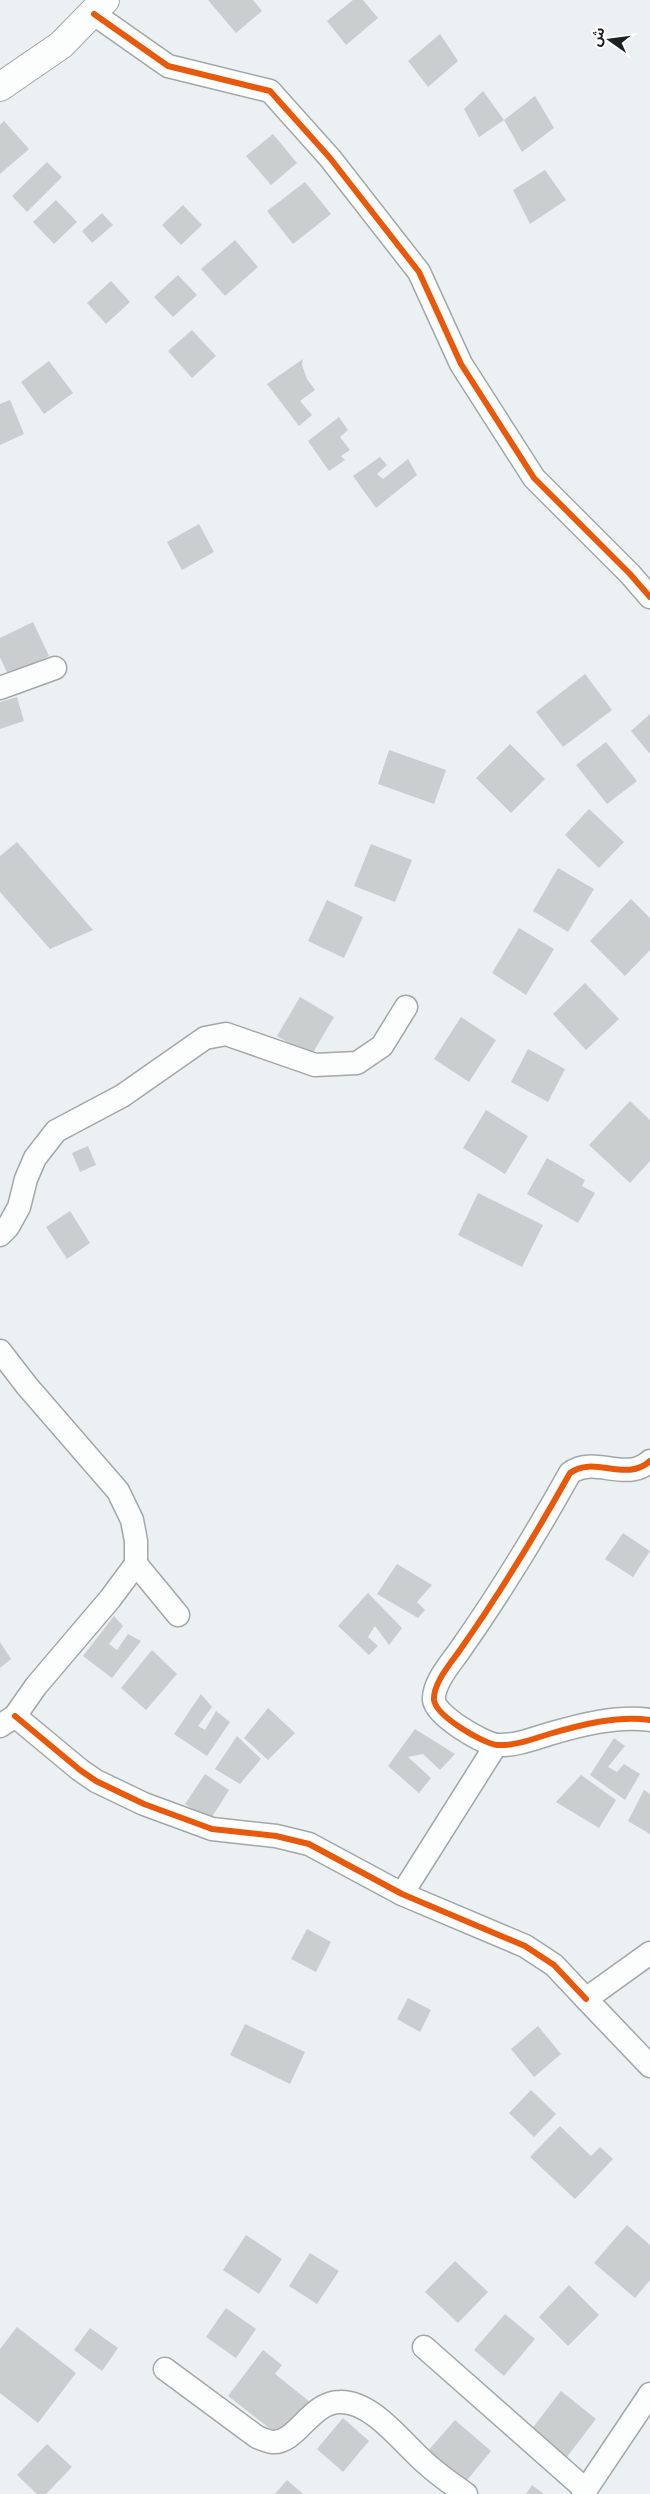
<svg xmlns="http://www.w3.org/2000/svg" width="650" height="2494" font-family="'Asap Condensed','Noto Sans Arabic',sans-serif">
<rect width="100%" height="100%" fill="#ebf1f2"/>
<g fill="#cacecf">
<polygon points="208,0 253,0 262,11 236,33"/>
<polygon points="353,0 363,0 378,18 346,45 327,21"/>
<polygon points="440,34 458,61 428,87 408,61"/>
<polygon points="483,91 504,120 479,137 464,109"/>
<polygon points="535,96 554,128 522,152 504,120"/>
<polygon points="4,121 29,149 0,174 0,125"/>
<polygon points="273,134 297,163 271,185 246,156"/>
<polygon points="47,162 62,177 27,212 12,196"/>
<polygon points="545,170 566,200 530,224 513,190"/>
<polygon points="305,182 331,214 293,244 267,211"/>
<polygon points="56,200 77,222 54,244 33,222"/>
<polygon points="183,205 202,225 181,245 162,225"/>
<polygon points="102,213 113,225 92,243 82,231"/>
<polygon points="235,240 258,267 225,296 201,269"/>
<polygon points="178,275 197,295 173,317 154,297"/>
<polygon points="111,281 130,302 106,324 87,303"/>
<polygon points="192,330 216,356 192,378 168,351"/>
<polygon points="303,359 302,365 307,379 315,390 300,401 312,415 299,426 267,384"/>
<polygon points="49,361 73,393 44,414 21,382"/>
<polygon points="10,400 24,434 0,445 0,404"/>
<polygon points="339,417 348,430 340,437 350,450 341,456 345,460 329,471 308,441"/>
<polygon points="380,457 387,465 377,474 383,479 408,459 417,475 376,508 353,476"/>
<polygon points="199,524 214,552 182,570 167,542"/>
<polygon points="33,622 49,656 8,675 0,657 0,638"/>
<polygon points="585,674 612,710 563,747 536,712"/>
<polygon points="17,697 24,721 0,729 0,702"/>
<polygon points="650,714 650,754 631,731"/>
<polygon points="606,742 637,781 607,804 576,765"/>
<polygon points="510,744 545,779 511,813 476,778"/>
<polygon points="389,750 446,770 434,804 378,784"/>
<polygon points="589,809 624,842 599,868 565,835"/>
<polygon points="17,842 93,930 50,949 0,892 0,856"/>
<polygon points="371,844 412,860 395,902 354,886"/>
<polygon points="558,868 594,889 568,932 533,911"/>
<polygon points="631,899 650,918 650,950 625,976 590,941"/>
<polygon points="327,900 363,917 344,958 308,941"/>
<polygon points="519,928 554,949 526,995 492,973"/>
<polygon points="585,983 619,1019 586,1050 553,1014"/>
<polygon points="300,997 334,1017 311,1056 277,1036"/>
<polygon points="461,1017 496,1040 469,1082 434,1059"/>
<polygon points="528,1049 565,1069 548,1102 511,1082"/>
<polygon points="630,1101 650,1120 650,1161 630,1183 589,1145"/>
<polygon points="486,1110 528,1136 505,1174 463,1148"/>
<polygon points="88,1146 96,1165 80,1172 72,1153"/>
<polygon points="547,1158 585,1180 582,1186 595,1193 578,1223 527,1194"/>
<polygon points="478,1193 543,1225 522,1267 458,1235"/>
<polygon points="70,1211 90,1243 67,1259 46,1227"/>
<polygon points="623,1533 650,1551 633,1577 605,1559"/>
<polygon points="397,1564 432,1585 417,1602 425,1610 418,1618 377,1594"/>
<polygon points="368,1593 402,1628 389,1645 375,1626 368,1637 378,1646 369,1655 338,1626"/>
<polygon points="114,1616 123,1626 109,1644 117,1650 128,1634 141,1641 112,1678 83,1656"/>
<polygon points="0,1642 11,1659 0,1668"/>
<polygon points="152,1650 177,1674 146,1710 121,1688"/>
<polygon points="201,1694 212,1707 198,1726 205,1730 216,1711 230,1722 207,1756 174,1734"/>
<polygon points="268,1708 295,1733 268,1760 244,1738"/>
<polygon points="415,1729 455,1754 440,1770 423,1754 408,1757 431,1778 419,1793 388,1766"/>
<polygon points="237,1736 261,1759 240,1784 215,1769"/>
<polygon points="614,1738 625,1746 608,1767 617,1772 624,1764 640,1774 625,1800 590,1775"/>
<polygon points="205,1774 229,1790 210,1820 185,1804"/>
<polygon points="581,1775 616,1800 599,1828 556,1802"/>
<polygon points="644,1790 650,1794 650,1834 628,1821"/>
<polygon points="307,1929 331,1942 316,1972 291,1959"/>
<polygon points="408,1998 431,2010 420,2032 397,2019"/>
<polygon points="245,2024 305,2052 290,2084 230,2055"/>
<polygon points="538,2026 561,2054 534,2077 511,2049"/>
<polygon points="531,2090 556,2114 534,2137 509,2113"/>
<polygon points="560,2126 591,2156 600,2147 613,2159 575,2199 530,2157"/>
<polygon points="627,2225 650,2245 650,2280 635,2298 594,2263"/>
<polygon points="246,2235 282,2259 259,2294 223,2270"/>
<polygon points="310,2253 339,2271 317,2304 289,2286"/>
<polygon points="455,2261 488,2292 458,2323 425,2292"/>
<polygon points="569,2285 599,2315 568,2346 539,2317"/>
<polygon points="226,2308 256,2329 236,2358 206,2337"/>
<polygon points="505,2314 535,2339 504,2376 474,2350"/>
<polygon points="17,2327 76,2373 38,2423 0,2393 0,2349"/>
<polygon points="90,2328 118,2348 102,2371 74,2350"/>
<polygon points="263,2350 282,2365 275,2374 310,2402 282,2438 228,2396"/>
<polygon points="561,2391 596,2419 563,2462 528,2434"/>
<polygon points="343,2418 369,2441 343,2472 317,2449"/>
<polygon points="455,2420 491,2451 464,2484 427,2452"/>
<polygon points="47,2444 72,2467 46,2494 37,2494 17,2475"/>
<polygon points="287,2480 303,2494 275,2494"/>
<polygon points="532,2485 544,2494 526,2494"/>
</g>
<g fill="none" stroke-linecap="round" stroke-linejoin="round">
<defs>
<g id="street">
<polyline points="94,14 168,66 270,91 330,158 419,272 461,364 534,478 630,574 650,597"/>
<polyline points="0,688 55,668"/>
<polyline points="0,1235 8,1227 19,1207 26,1179 35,1158 56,1131 122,1096 205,1038 226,1034 315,1065 357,1063 382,1046 406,1007"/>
<polyline points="0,1351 27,1386 118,1491 132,1520 136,1541 136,1564 110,1599 36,1686 15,1716 0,1726"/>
<path d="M 650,1461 C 626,1483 594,1455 570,1473 C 536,1534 500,1593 460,1650 C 451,1663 433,1683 434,1700 C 436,1716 482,1743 497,1745 C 515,1746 533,1739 549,1734 C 580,1725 618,1715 650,1720"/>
<polyline points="136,1564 178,1615"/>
<polyline points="15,1716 80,1770 96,1781 144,1804 212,1829 276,1836 309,1844 402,1894 525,1946 554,1965 586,1999"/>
<polyline points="402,1894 496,1745"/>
<polyline points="650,1953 586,1999 650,2066"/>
<polyline points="424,2347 586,2490"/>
<path d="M 165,2369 L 257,2437 C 262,2439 267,2441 272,2442 C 297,2444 310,2402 340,2402 C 374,2401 405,2447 429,2466 C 440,2476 453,2485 466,2494"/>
<polyline points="583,2494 650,2394"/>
</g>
<polyline id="secondary" points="0,87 61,45 105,0"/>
</defs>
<use href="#street" stroke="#a2a7a7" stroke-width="25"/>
<use href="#secondary" stroke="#a2a7a7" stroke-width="30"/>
<use href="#street" stroke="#fcfdfd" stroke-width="22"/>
<use href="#secondary" stroke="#fcfdfd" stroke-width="28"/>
<defs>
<g id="cycleway">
<polyline points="94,14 168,66 270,91 330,158 419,272 461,364 534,478 630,574 650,597"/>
<path d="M 650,1461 C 626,1483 594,1455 570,1473 C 536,1534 500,1593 460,1650 C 451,1663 433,1683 434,1700 C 436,1716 482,1743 497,1745 C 515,1746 533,1739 549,1734 C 580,1725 618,1715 650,1720"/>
<polyline points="15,1716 80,1770 96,1781 144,1804 212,1829 276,1836 309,1844 402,1894 525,1946 554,1965 586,1999"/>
</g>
</defs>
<use href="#cycleway" stroke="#fff" stroke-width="9"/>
<use href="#cycleway" stroke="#e8590c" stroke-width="6"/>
</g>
<g transform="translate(610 40) rotate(284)" stroke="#ffffff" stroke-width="4" paint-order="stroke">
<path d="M0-4L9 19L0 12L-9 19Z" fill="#1d2121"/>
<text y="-8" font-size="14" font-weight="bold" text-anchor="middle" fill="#1d2121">ش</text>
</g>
</svg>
